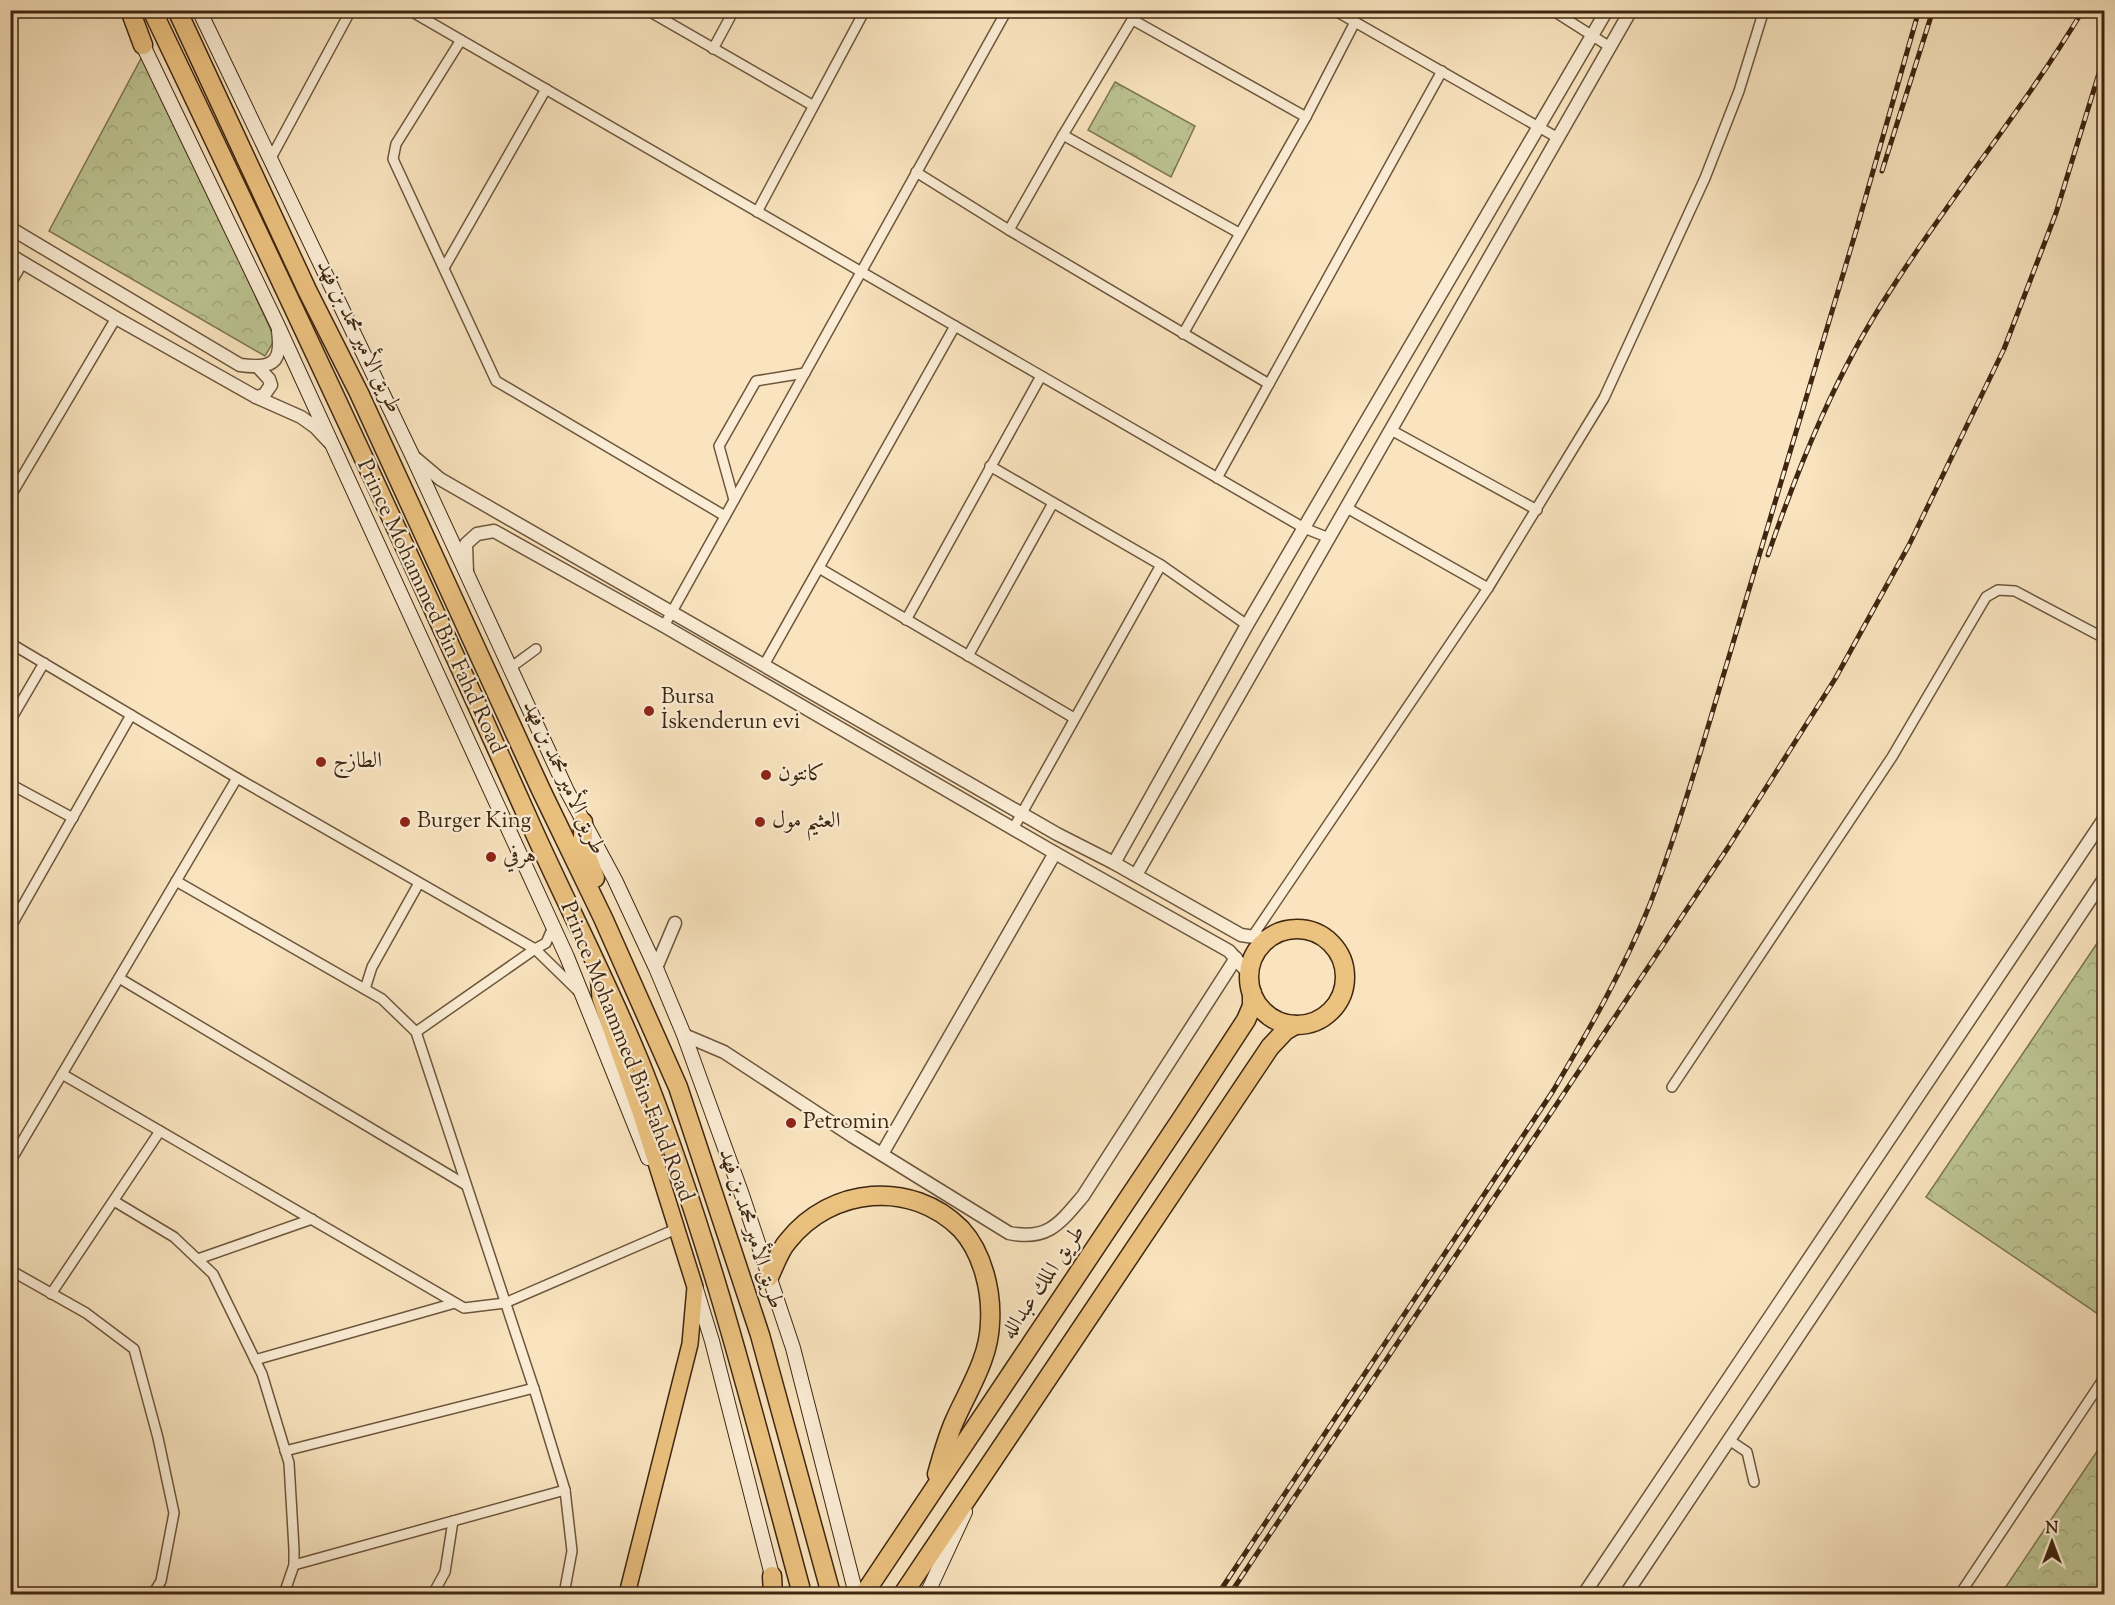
<svg xmlns="http://www.w3.org/2000/svg" width="2115" height="1605" font-family="'Sorts Mill Goudy',Amiri,serif">
<defs>
<pattern id="park-crowns" width="20" height="18" patternUnits="userSpaceOnUse" patternTransform="scale(1.5)"><rect width="20" height="18" fill="#bcc492"/><path d="M2 6a3 3 0 1 1 6 0M12 15a3 3 0 1 1 6 0" fill="none" stroke="#a3a87d"/></pattern>
</defs>
<rect width="100%" height="100%" fill="#f9e4bf"/>
<filter id="stains"><feTurbulence type="fractalNoise" baseFrequency=".00333" numOctaves="4"/><feColorMatrix values="0 0 0 0 .2 0 0 0 0 .09 0 0 0 0 .02 0 0 0 .5 -.17"/></filter>
<radialGradient id="worn" r=".72"><stop offset=".6" stop-color="#630" stop-opacity="0"/><stop offset="1" stop-color="#630" stop-opacity=".3"/></radialGradient>
<g fill="url(#park-crowns)" stroke="#7d7551" stroke-width="1.5">
<polygon points="144,53 275,339 265,356 49,231"/>
<polygon points="1115,82 1195,126 1171,177 1088,130"/>
<polygon points="2104,933 2104,1318 1926,1197"/>
<polygon points="2104,1441 2104,1594 2001,1594"/>
</g>
<g fill="none" stroke-linecap="round" stroke-linejoin="round">
<defs>
<g id="minor">
<polyline points="409,10 1304,528 1329,538"/>
<polyline points="647,10 812,105"/>
<polyline points="1334,10 1558,138"/>
<polyline points="1552,10 1610,47"/>
<polyline points="1133,20 1306,117"/>
<polyline points="461,40 396,144 393,159 496,381 725,516"/>
<polyline points="713,49 734,10"/>
<polyline points="1063,135 1239,233"/>
<polyline points="271,158 351,10"/>
<polyline points="916,172 1009,230 1269,384"/>
<polyline points="757,212 865,10"/>
<polyline points="1009,230 1063,135 1138,10"/>
<polyline points="444,268 546,89"/>
<polyline points="10,285 23,262"/>
<polyline points="1183,334 1306,117 1355,22"/>
<polyline points="1391,430 1537,510"/>
<polyline points="990,466 1161,565 1247,625"/>
<polyline points="1217,478 1442,71"/>
<polyline points="10,497 116,318"/>
<polyline points="734,500 719,446 756,381 805,373"/>
<polyline points="1347,508 1488,588"/>
<polyline points="819,568 1074,718"/>
<polyline points="906,620 1041,376"/>
<polyline points="664,626 1007,10"/>
<polyline points="10,643 237,778 535,949 416,1032"/>
<polyline points="968,656 1053,503"/>
<polyline points="764,665 955,326"/>
<polyline points="510,668 536,649"/>
<polyline points="10,721 44,663"/>
<polyline points="10,784 73,818"/>
<polyline points="1013,829 1161,565"/>
<polyline points="176,881 382,999 416,1032 536,1395 565,1490 572,1551 564,1594"/>
<polyline points="553,927 546,943 535,949 578,991"/>
<polyline points="10,928 131,715"/>
<polyline points="1252,937 1488,588 1604,398 1705,178 1739,91 1764,10"/>
<polyline points="119,978 466,1185"/>
<polyline points="365,989 372,967 419,883"/>
<polyline points="62,1074 464,1308 505,1303 676,1229"/>
<polyline points="1672,1087 1892,757 1986,597 1998,590 2015,591 2104,638"/>
<polyline points="10,1162 237,778"/>
<polyline points="114,1201 174,1237 213,1274 262,1374 289,1463 294,1549 294,1565 284,1594"/>
<polyline points="198,1259 312,1219"/>
<polyline points="10,1270 86,1313 134,1349 158,1438 174,1513 161,1581 153,1594"/>
<polyline points="51,1294 160,1131"/>
<polyline points="255,1360 455,1303"/>
<polyline points="1729,1440 1747,1452 1754,1482"/>
<polyline points="285,1451 534,1388"/>
<polyline points="294,1565 565,1490"/>
<polyline points="433,1594 445,1572 453,1521"/>
<polyline points="1960,1594 2104,1378"/>
</g>
<g id="tertiary">
<path d="M 10,228 L 240,365 C 271,369 283,364 278,331"/>
<polyline points="10,255 116,318 256,397 301,417 315,427 329,442"/>
<polyline points="256,397 264,395 271,385 269,379 258,367"/>
<polyline points="414,457 440,479 1057,834 1114,863 1241,935 1261,938 1273,936"/>
<polyline points="467,573 466,544 477,534 494,531 664,626 1055,853 1229,951 1249,974"/>
<polyline points="1114,863 1247,625 1607,10"/>
<polyline points="1136,875 1631,10"/>
<polyline points="656,968 675,923"/>
<path d="M 684,1035 L 724,1052 L 852,1136 L 1009,1233 C 1048,1241 1060,1223 1083,1196 L 1236,958"/>
<polyline points="882,1154 1055,853"/>
<polyline points="1584,1594 2104,819"/>
<polyline points="1626,1594 2104,879"/>
</g>
<g id="secondary">
<polyline points="199,10 412,455 567,791 615,880 656,968 684,1035 742,1195 793,1348 856,1594"/>
<polyline points="139,37 277,324 567,957 648,1158"/>
<polyline points="696,1289 712,1341 774,1583"/>
<polyline points="927,1594 965,1512"/>
</g>
<polyline id="primary" points="598,973 600,998 641,1115 695,1287 690,1344 627,1594"/>
<g id="motorway">
<polyline points="130,10 143,45"/>
<path d="M 152,10 C 280,277 406,545 527,816 C 565,902 610,986 645,1075 C 711,1243 755,1420 802,1594"/>
<polyline points="177,10 307,290 359,393 541,790 603,918 678,1087 760,1335 831,1594"/>
<polyline points="583,822 583,845 595,878"/>
<circle cx="1297" cy="977" r="48"/>
<path d="M 769,1277 C 775,1265 779,1251 788,1241 C 831,1187 911,1179 961,1229 C 983,1253 992,1292 990,1323 C 989,1359 968,1390 954,1422 C 947,1438 942,1456 937,1474"/>
<polyline points="772,1576 773,1594"/>
<polyline points="864,1594 1182,1118 1246,1020 1252,1006 1252,993"/>
<polyline points="903,1594 1270,1047 1285,1031 1295,1025"/>
</g>
</defs>
<use href="#minor" stroke="#6d563c" stroke-width="12"/>
<use href="#tertiary" stroke="#6d563c" stroke-width="15"/>
<use href="#secondary" stroke="#3e2610" stroke-width="16"/>
<use href="#primary" stroke="#3e2610" stroke-width="18"/>
<use href="#motorway" stroke="#3e2610" stroke-width="21"/>
<use href="#minor" stroke="#fbedd5" stroke-width="9"/>
<use href="#tertiary" stroke="#fbedd5" stroke-width="12"/>
<use href="#secondary" stroke="#fbedd5" stroke-width="14"/>
<use href="#primary" stroke="#ecc280" stroke-width="15"/>
<use href="#motorway" stroke="#ecc280" stroke-width="18"/>
<defs>
<g id="rail">
<polyline points="1882,171 1933,10"/>
<path d="M 1768,555 C 1800,462 1837,371 1892,288 C 1953,193 2025,107 2083,10"/>
<path d="M 1218,1594 L 1553,1091 C 1589,1030 1624,969 1650,904 C 1670,852 1686,800 1702,747 L 1856,231 L 1919,10"/>
<polyline points="1230,1594 1729,846 1835,679 1909,545 2004,349 2056,213 2104,57"/>
</g>
</defs>
<use href="#rail" stroke="#3e2610" stroke-width="5"/>
<use href="#rail" stroke="#fbedd5" stroke-width="3" stroke-dasharray="9" stroke-linecap="butt"/>
</g>
<g fill="#8f2418" stroke="#fbedd5" stroke-width="2">
<circle cx="649" cy="711" r="6"/>
<circle cx="321" cy="762" r="6"/>
<circle cx="766" cy="775" r="6"/>
<circle cx="405" cy="822" r="6"/>
<circle cx="760" cy="822" r="6"/>
<circle cx="491" cy="857" r="6"/>
<circle cx="791" cy="1123" r="6"/>
</g>
<g text-anchor="middle" dominant-baseline="central" stroke-width="4.5" stroke-linejoin="round" paint-order="stroke">
<g font-size="22" fill="#3e2610" stroke="#fbedd5">
<text transform="translate(358 337) rotate(64)">طريق الأمير محمد بن فهد</text>
<text transform="translate(430 607) rotate(65)">Prince Mohammed Bin Fahd Road</text>
<text transform="translate(563 778) rotate(65)">طريق الأمير محمد بن فهد</text>
<text transform="translate(626 1052) rotate(68)">Prince Mohammed Bin Fahd Road</text>
<text transform="translate(750 1229) rotate(72)">طريق الأمير محمد بن فهد</text>
<text transform="translate(1044 1283) rotate(-56)">طريق الملك عبدالله</text>
</g>
<g font-size="22" fill="#3e2610" stroke="#fbedd5" text-anchor="start">
<text x="661" y="698">Bursa<tspan x="661" dy="25">İskenderun evi</tspan></text>
<text x="333" y="762">الطازج</text>
<text x="778" y="775">كانتون</text>
<text x="417" y="822">Burger King</text>
<text x="772" y="822">العثيم مول</text>
<text x="503" y="857">هرفي</text>
<text x="803" y="1123">Petromin</text>
</g>
</g>
<rect width="2115" height="1605" fill="none" stroke="#f9e4bf" stroke-width="36"/>
<rect x="12" y="12" width="2091" height="1581" fill="none" stroke="#3e2610" stroke-width="3"/>
<rect x="18" y="18" width="2079" height="1569" fill="none" stroke="#3e2610" stroke-width="1.5"/>
<g transform="translate(2052 1542)" stroke="#fbedd5" stroke-width="4.5" paint-order="stroke">
<path d="M0-4.5L10 22L0 15L-10 22Z" fill="#3e2610"/>
<text y="-9" font-size="16" font-weight="bold" text-anchor="middle" fill="#3e2610">N</text>
</g>
<rect width="100%" height="100%" filter="url(#stains)"/>
<rect width="100%" height="100%" fill="url(#worn)"/>
</svg>
